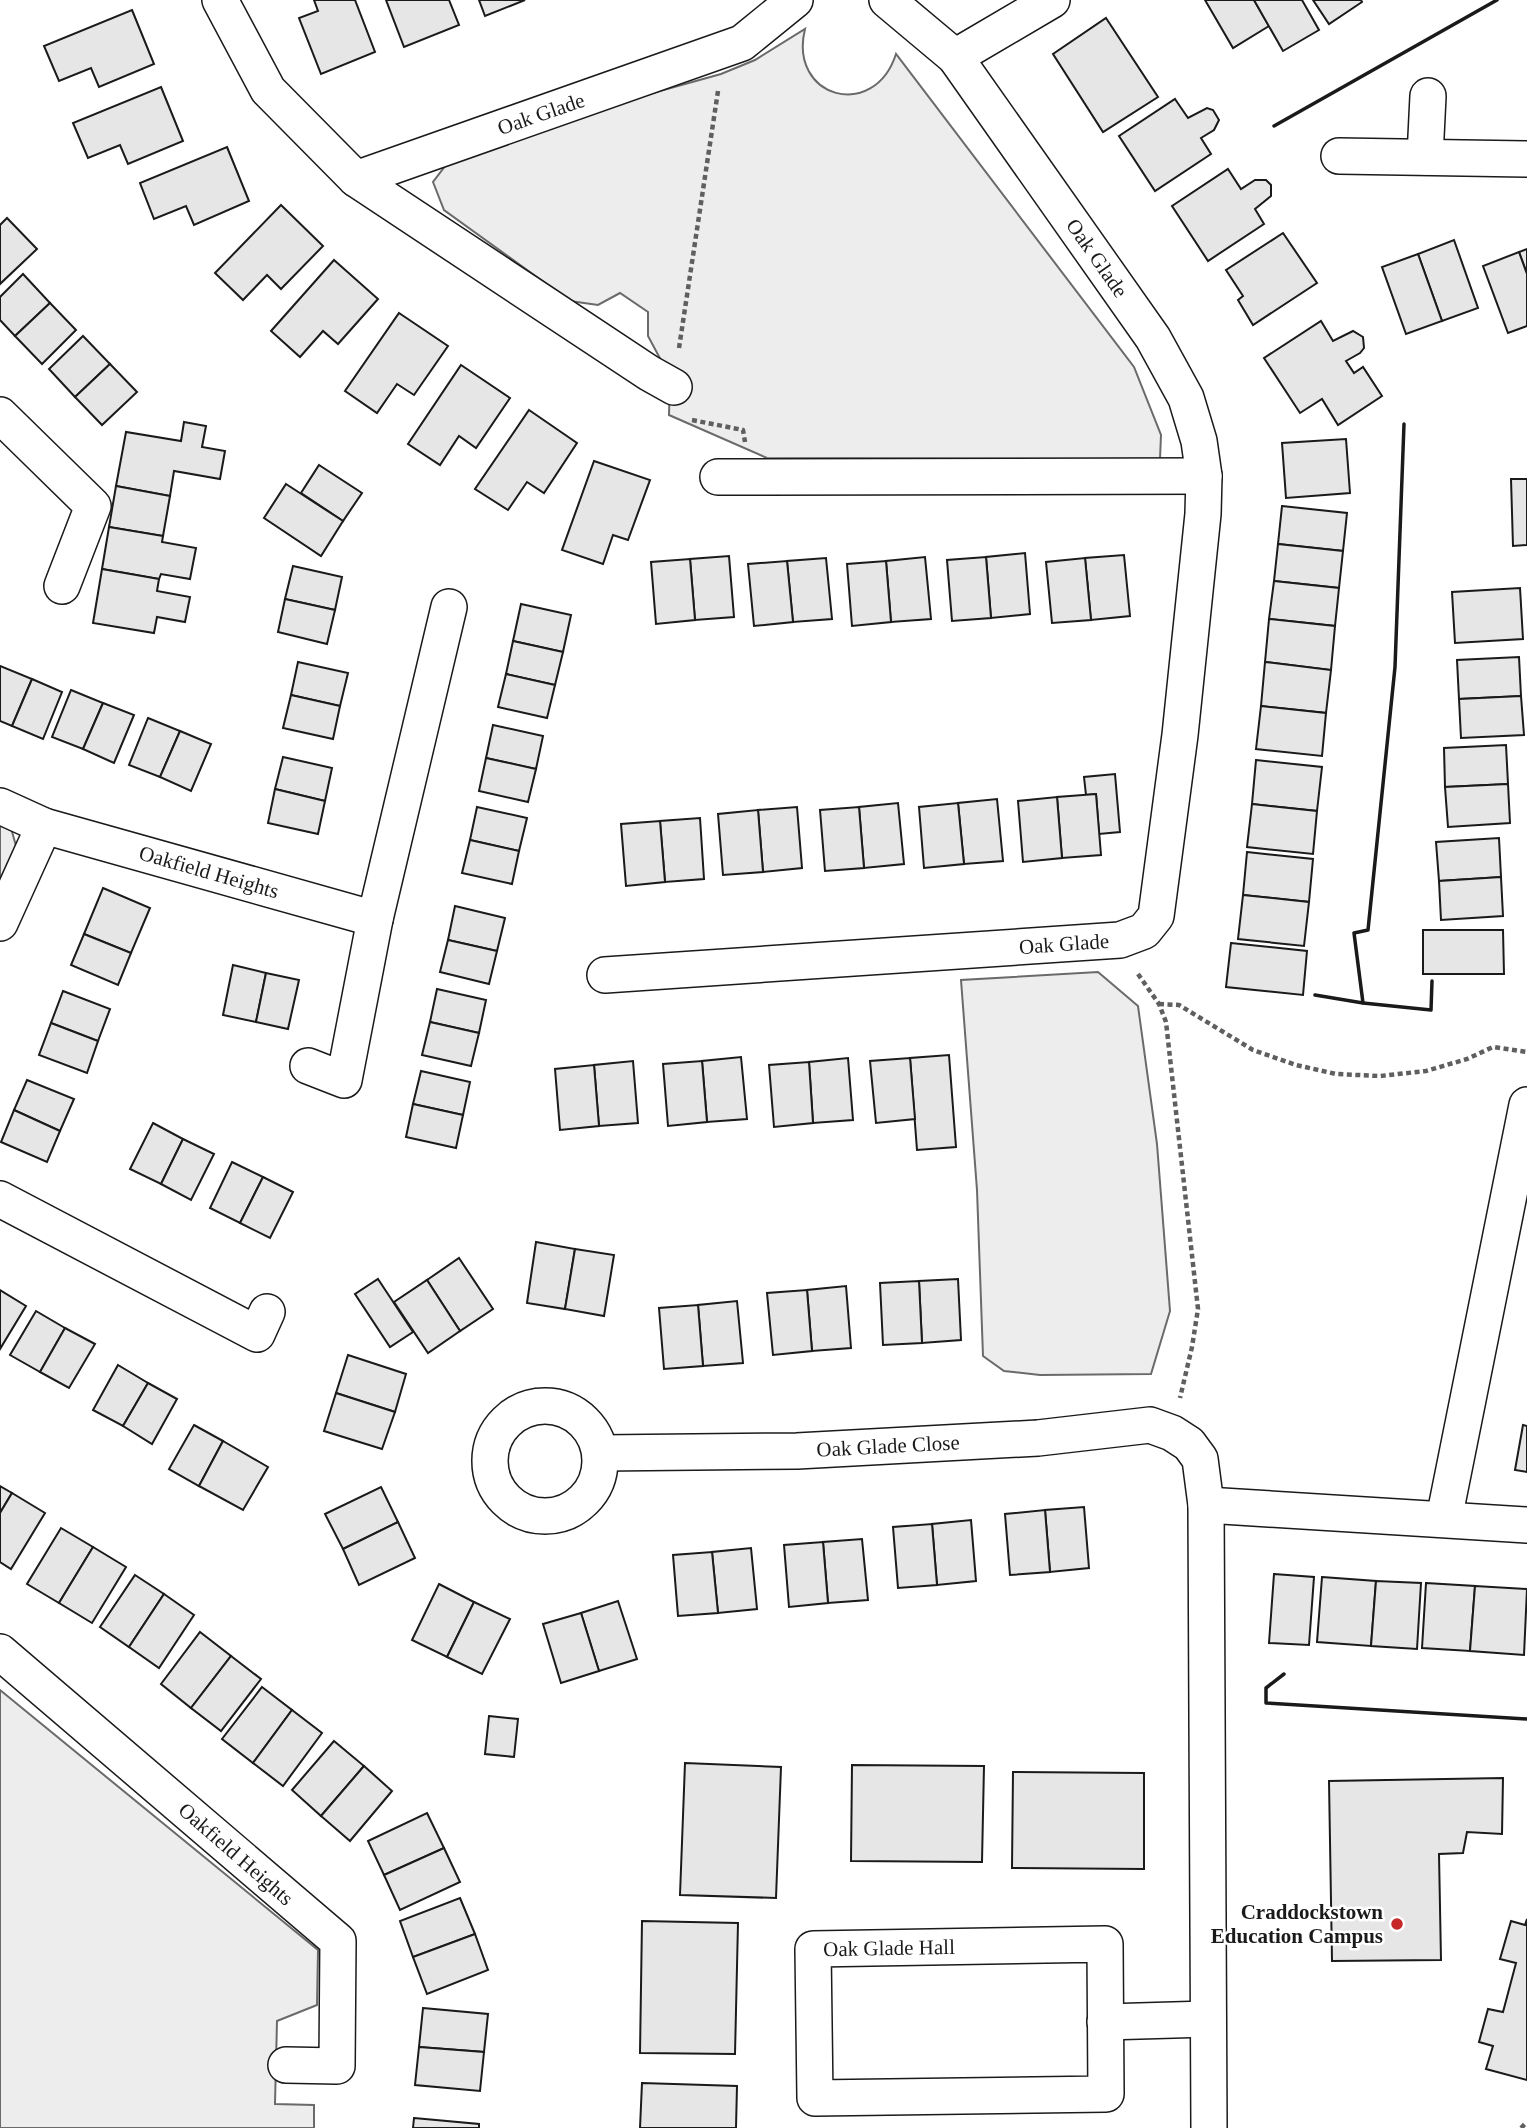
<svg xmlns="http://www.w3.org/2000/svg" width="1527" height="2128" font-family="Georgia,serif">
<rect width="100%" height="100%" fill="#fff"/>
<g fill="#ededed" stroke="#6a6a6a" stroke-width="2">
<path d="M 805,29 C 788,98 874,122 896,54 L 1134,367 L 1161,435 L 1160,459 L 767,458 L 669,415 L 670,377 L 648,336 L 648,312 L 620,293 L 598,305 L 570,301 L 444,210 L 433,182 L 449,161 L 502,135 L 721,74 L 755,60 Z"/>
<polygon points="0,820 11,828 18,853 0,893"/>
<polygon points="1098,972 1138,1006 1157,1144 1170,1311 1151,1374 1040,1375 1004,1371 983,1356 977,1190 961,980"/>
<polygon points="0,1690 318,1950 317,2005 277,2021 275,2104 314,2105 314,2128 0,2128"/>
</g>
<g fill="#e6e6e6" stroke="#1a1a1a" stroke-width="2">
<polygon points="314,0 355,0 375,52 321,74 299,18 318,11"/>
<polygon points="386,0 449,0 459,25 404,47"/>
<polygon points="479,0 525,0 485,16"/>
<polygon points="1205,0 1254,0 1269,26 1233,48"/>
<polygon points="1254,0 1302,0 1319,30 1283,51"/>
<polygon points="1313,0 1361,0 1362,2 1329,24"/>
<polygon points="132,10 154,64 99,87 91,68 59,81 44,46"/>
<polygon points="1106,18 1158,97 1103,132 1053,54"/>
<polygon points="161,87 183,141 128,164 120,145 88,158 73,123"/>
<polygon points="1175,99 1188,118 1207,108 1213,110 1219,120 1214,130 1201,138 1211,154 1155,191 1119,136"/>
<polygon points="227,147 249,201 194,225 186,206 154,219 140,183"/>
<polygon points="1228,169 1241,189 1255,180 1266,180 1271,185 1271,196 1255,209 1264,224 1208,261 1172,206"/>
<polygon points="281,205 323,246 281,289 267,275 243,300 215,273"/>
<polygon points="7,218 37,249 0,284 0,225"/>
<polygon points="1283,233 1317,283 1253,325 1238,300 1243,296 1226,270"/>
<polygon points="1454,240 1478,308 1442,321 1418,254"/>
<polygon points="1527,249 1527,274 1519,252"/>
<polygon points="1519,252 1527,274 1527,326 1508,333 1483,266"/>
<polygon points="1418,254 1442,321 1406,334 1382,267"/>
<polygon points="334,260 378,299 338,344 323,331 300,357 271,331"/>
<polygon points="23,274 50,303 15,336 0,320 0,297"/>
<polygon points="50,303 76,330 42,364 15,336"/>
<polygon points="399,313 448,346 414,395 397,384 377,413 345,391"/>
<polygon points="1321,321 1333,341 1353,331 1363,337 1364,348 1360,353 1346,361 1354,373 1363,367 1382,396 1338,425 1322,399 1300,413 1264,358"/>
<polygon points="83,336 110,364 75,397 49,369"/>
<polygon points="110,364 137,392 102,425 75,397"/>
<polygon points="461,365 510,398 476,448 459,436 440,465 408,444"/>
<polygon points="529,410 577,443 544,493 527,482 508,510 475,489"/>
<polygon points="184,422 206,426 202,447 225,451 220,479 174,471 170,496 116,486 126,432 181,441"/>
<polygon points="1346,439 1350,493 1286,498 1282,443"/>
<polygon points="594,461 650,480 628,540 613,535 603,564 562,550"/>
<polygon points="319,465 362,493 343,521 301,493"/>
<polygon points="1511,479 1527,479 1527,545 1513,546"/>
<polygon points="286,484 343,521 321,556 264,518"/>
<polygon points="116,486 170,496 163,536 109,527"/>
<polygon points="1282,506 1347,513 1343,551 1278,544"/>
<polygon points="109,527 163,536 162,542 196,548 190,579 161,574 159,579 102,569"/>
<polygon points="1278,544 1343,551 1339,588 1274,581"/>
<polygon points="1025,553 1030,614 991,618 986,557"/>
<polygon points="1124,555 1130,616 1091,620 1085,558"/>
<polygon points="729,556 734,617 695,620 690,559"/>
<polygon points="925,557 931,619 891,622 886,561"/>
<polygon points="986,557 991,618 952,621 947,560"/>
<polygon points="826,558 832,619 793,622 787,561"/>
<polygon points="1085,558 1091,620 1052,623 1046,562"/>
<polygon points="690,559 695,620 656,624 651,562"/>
<polygon points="787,561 793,622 754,626 748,564"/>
<polygon points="886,561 891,622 852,626 847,564"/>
<polygon points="293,566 342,577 335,610 285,599"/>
<polygon points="102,569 159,579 157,591 190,597 185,622 157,617 154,633 93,623"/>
<polygon points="1274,581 1339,588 1335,626 1269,619"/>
<polygon points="1520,588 1523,639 1455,643 1452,592"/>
<polygon points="285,599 335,610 327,644 278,632"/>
<polygon points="521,604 571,615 563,652 513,641"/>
<polygon points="1269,619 1335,626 1331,670 1265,662"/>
<polygon points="513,641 563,652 555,685 506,674"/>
<polygon points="1519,657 1521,696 1459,699 1457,660"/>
<polygon points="298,662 348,673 340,706 291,695"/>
<polygon points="1265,662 1331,670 1326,713 1261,706"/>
<polygon points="0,666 32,679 12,726 0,721"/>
<polygon points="506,674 555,685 547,718 498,707"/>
<polygon points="32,679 62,692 43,739 12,726"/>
<polygon points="71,690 103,703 83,749 52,737"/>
<polygon points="291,695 340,706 333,739 283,728"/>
<polygon points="1521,696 1524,735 1461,738 1459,699"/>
<polygon points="103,703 134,715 114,763 83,749"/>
<polygon points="1261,706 1326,713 1322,756 1256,749"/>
<polygon points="148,718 180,731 160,777 129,765"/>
<polygon points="493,725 543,736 536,769 486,758"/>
<polygon points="180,731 211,744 191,791 160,777"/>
<polygon points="1506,745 1508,784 1445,787 1444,748"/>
<polygon points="283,757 332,768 325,801 275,789"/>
<polygon points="486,758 536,769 528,802 479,791"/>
<polygon points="1256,760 1322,767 1317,811 1252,804"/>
<polygon points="1115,774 1120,832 1099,834 1096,794 1086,795 1084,777"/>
<polygon points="1508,784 1510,823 1448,827 1445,787"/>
<polygon points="275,789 325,801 318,834 268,823"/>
<polygon points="1096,794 1101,855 1062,858 1057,797"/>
<polygon points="1057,797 1062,858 1023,862 1018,801"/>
<polygon points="997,799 1003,861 964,864 958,803"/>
<polygon points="898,803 904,864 864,868 859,807"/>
<polygon points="958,803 964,864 924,868 919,807"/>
<polygon points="1252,804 1317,811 1313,854 1247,847"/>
<polygon points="477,807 527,818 519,851 470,840"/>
<polygon points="797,807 802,868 763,872 758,810"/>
<polygon points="859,807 864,868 825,871 820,810"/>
<polygon points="758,810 763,872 723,875 718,814"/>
<polygon points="700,818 704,879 665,882 660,821"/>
<polygon points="660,821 665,882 626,886 621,824"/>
<polygon points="1499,838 1501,877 1439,881 1436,842"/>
<polygon points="470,840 519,851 512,884 462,873"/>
<polygon points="1247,852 1313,859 1309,902 1243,895"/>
<polygon points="1501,877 1503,916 1441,920 1439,881"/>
<polygon points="103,888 150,908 131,953 84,934"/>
<polygon points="1243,895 1309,902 1304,946 1238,939"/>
<polygon points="455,906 505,918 497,951 448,940"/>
<polygon points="1423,930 1503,930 1504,974 1423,974"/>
<polygon points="84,934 131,953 118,985 71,965"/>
<polygon points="448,940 497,951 489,984 440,972"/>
<polygon points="1231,943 1307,951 1303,995 1226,987"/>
<polygon points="233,965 266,973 256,1022 223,1015"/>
<polygon points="266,973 299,980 288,1029 256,1022"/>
<polygon points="437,989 486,1000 479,1033 430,1022"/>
<polygon points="63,991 110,1009 98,1041 51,1023"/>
<polygon points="430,1022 479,1033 471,1066 422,1055"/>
<polygon points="51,1023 98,1041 87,1073 39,1055"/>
<polygon points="949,1055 956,1147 917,1150 910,1058"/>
<polygon points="741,1057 747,1119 707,1122 702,1061"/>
<polygon points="848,1058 853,1120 813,1123 809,1062"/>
<polygon points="910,1058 915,1119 876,1123 870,1061"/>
<polygon points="633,1061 638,1123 599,1126 594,1065"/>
<polygon points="702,1061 707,1122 668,1126 663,1064"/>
<polygon points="809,1062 813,1123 774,1127 769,1065"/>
<polygon points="594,1065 599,1126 560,1130 555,1069"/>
<polygon points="421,1071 470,1082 463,1115 413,1104"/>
<polygon points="27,1080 74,1099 60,1131 14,1110"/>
<polygon points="413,1104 463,1115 456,1148 406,1137"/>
<polygon points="14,1110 60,1131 47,1162 1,1142"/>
<polygon points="153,1123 183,1139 161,1184 130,1169"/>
<polygon points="183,1139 214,1154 191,1200 161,1184"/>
<polygon points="232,1162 263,1177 240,1223 210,1208"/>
<polygon points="263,1177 293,1192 270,1238 240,1223"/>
<polygon points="536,1242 575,1249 565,1309 527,1303"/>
<polygon points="575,1249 614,1255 604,1316 565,1309"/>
<polygon points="459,1258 493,1309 460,1331 427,1280"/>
<polygon points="378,1279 413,1332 390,1347 355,1294"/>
<polygon points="958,1279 961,1340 922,1343 919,1281"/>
<polygon points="427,1280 460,1331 428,1353 394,1302"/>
<polygon points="919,1281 922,1343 883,1345 880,1283"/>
<polygon points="846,1286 851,1348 812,1351 807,1290"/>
<polygon points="0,1290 26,1306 0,1349"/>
<polygon points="807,1290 812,1351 773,1355 767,1293"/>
<polygon points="737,1301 743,1363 703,1366 698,1305"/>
<polygon points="698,1305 703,1366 664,1369 659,1308"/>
<polygon points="36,1311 65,1328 40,1372 10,1355"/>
<polygon points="65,1328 95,1344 69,1388 40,1372"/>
<polygon points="348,1355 406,1374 395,1412 336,1393"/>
<polygon points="118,1365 148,1383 123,1426 93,1410"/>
<polygon points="148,1383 177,1399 152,1444 123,1426"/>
<polygon points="336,1393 395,1412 382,1449 324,1431"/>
<polygon points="194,1425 223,1441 199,1486 169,1469"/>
<polygon points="1523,1425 1527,1426 1527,1472 1515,1470"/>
<polygon points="223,1441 268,1467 243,1510 199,1486"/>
<polygon points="0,1486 12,1493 0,1513"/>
<polygon points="381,1487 398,1522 343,1549 325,1514"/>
<polygon points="12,1493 45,1513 11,1569 0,1562 0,1513"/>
<polygon points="1084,1507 1089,1568 1050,1572 1045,1510"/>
<polygon points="1045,1510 1050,1572 1010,1575 1005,1514"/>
<polygon points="971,1520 976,1581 937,1585 932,1524"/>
<polygon points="398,1522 415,1558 359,1585 343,1549"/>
<polygon points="932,1524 937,1585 898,1588 893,1527"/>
<polygon points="61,1528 93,1547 59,1603 27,1584"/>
<polygon points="862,1539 868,1600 828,1603 823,1542"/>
<polygon points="823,1542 828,1603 789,1607 784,1545"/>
<polygon points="93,1547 126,1567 92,1623 59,1603"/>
<polygon points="751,1548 757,1609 718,1613 712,1552"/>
<polygon points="712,1552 718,1613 678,1616 673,1555"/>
<polygon points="1274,1574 1314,1577 1309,1645 1269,1643"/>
<polygon points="135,1575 164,1594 129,1647 100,1627"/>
<polygon points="1322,1577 1376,1581 1371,1646 1317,1642"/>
<polygon points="1376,1581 1421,1583 1417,1649 1371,1646"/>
<polygon points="1426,1583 1475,1586 1470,1651 1422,1648"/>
<polygon points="439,1584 474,1602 447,1657 412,1640"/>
<polygon points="1475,1586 1527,1589 1524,1655 1470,1651"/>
<polygon points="164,1594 194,1615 159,1668 129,1647"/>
<polygon points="618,1601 637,1659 599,1671 581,1613"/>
<polygon points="474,1602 510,1619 482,1674 447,1657"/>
<polygon points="581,1613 599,1671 561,1683 543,1624"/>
<polygon points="200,1632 231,1656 191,1708 161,1684"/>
<polygon points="231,1656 261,1679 221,1731 191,1708"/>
<polygon points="262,1687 292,1710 253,1763 222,1739"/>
<polygon points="292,1710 322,1733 283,1786 253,1763"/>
<polygon points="489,1716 518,1719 514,1757 485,1754"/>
<polygon points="334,1741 364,1766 321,1816 292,1790"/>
<polygon points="685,1763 781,1767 776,1898 680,1895"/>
<polygon points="852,1765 984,1766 982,1862 851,1861"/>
<polygon points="364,1766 392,1791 350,1841 321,1816"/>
<polygon points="1013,1772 1144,1773 1144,1869 1012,1868"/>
<polygon points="1503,1778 1502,1834 1467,1832 1463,1853 1439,1854 1441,1960 1332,1961 1329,1781"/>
<polygon points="427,1813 444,1848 384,1875 368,1841"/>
<polygon points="444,1848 460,1882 400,1910 384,1875"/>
<polygon points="460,1898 475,1934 413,1957 400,1921"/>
<polygon points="1527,1919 1527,2080 1486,2069 1493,2046 1479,2042 1488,2009 1503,2012 1516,1963 1500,1959 1511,1921 1525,1925"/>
<polygon points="642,1921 738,1923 735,2054 640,2053"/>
<polygon points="475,1934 488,1970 427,1994 413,1957"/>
<polygon points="423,2008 488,2014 484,2052 419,2047"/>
<polygon points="419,2047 484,2052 480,2091 415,2085"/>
<polygon points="642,2083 737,2086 736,2128 640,2128"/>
<polygon points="414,2118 479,2124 479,2128 413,2128"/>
</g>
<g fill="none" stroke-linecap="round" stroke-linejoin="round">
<defs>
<g id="minor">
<polyline points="220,0 268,90 356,179 742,43 795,0"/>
<polyline points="955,57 1052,0"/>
<polyline points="1339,156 1527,159"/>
<polyline points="1425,157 1428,96"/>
<polyline points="356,179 649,373 674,387"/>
<polyline points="0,415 93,506 62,586"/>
<polyline points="718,477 1204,476"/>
<polyline points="0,806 44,826 375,919"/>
<polyline points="0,923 44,826"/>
<polyline points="605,975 1120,940 1144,931 1156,916 1180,735 1203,514 1204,476 1199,441 1186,398 1153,338 955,57 887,0"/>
<polyline points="308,1066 344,1080 375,919 449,607"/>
<polyline points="0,1199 257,1334 267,1312"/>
<circle cx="545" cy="1461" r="55"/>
<polyline points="601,1453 797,1451 1038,1438 1150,1425 1172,1433 1189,1444 1200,1459 1206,1505 1209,2128"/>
<polyline points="1206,1505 1527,1525"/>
<polyline points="1444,1519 1527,1105"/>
<polyline points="0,1652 338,1941 337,2066 286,2065"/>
<polygon points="1105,1944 1106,2094 815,2098 813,1949"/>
<polyline points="1105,2022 1208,2019"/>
</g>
</defs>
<use href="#minor" stroke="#1a1a1a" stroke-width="38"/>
<g stroke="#5f5f5f" stroke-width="4.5" stroke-dasharray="5 3.5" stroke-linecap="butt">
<polyline points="679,348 718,91"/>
<polyline points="692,420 743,430 745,442"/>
<polyline points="1138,974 1159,1004 1166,1022 1198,1309 1192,1347 1180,1398"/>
<polyline points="1159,1004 1179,1005 1253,1050 1296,1065 1336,1074 1380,1076 1426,1071 1467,1059 1493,1047 1527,1052"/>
<polyline points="1521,2128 1527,2122"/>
</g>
<use href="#minor" stroke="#fff" stroke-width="35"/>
<g stroke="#1a1a1a" stroke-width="3.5">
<polyline points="1274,126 1497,0"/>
<polyline points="1315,995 1363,1003 1354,933 1368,930 1395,667 1404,424"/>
<polyline points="1363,1003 1431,1010 1432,981"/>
<polyline points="1284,1674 1266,1688 1266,1703 1527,1719"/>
</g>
</g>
<circle fill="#c62828" stroke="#fff" stroke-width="2.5" cx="1397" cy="1924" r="7"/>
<g text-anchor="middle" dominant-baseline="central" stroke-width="5" stroke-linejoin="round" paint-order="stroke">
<g font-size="21" fill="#1a1a1a" stroke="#fff">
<text transform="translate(541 114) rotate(-19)">Oak Glade</text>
<text transform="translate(1097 258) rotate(55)">Oak Glade</text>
<text transform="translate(209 872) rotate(16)">Oakfield Heights</text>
<text transform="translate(1064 944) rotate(-4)">Oak Glade</text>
<text transform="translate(888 1446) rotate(-3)">Oak Glade Close</text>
<text transform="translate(236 1854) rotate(41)">Oakfield Heights</text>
<text transform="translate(889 1948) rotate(-1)">Oak Glade Hall</text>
</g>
<g font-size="21" font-weight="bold" fill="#1a1a1a" stroke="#fff" text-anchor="end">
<text x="1383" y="1912">Craddockstown<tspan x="1383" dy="24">Education Campus</tspan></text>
</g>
</g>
</svg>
